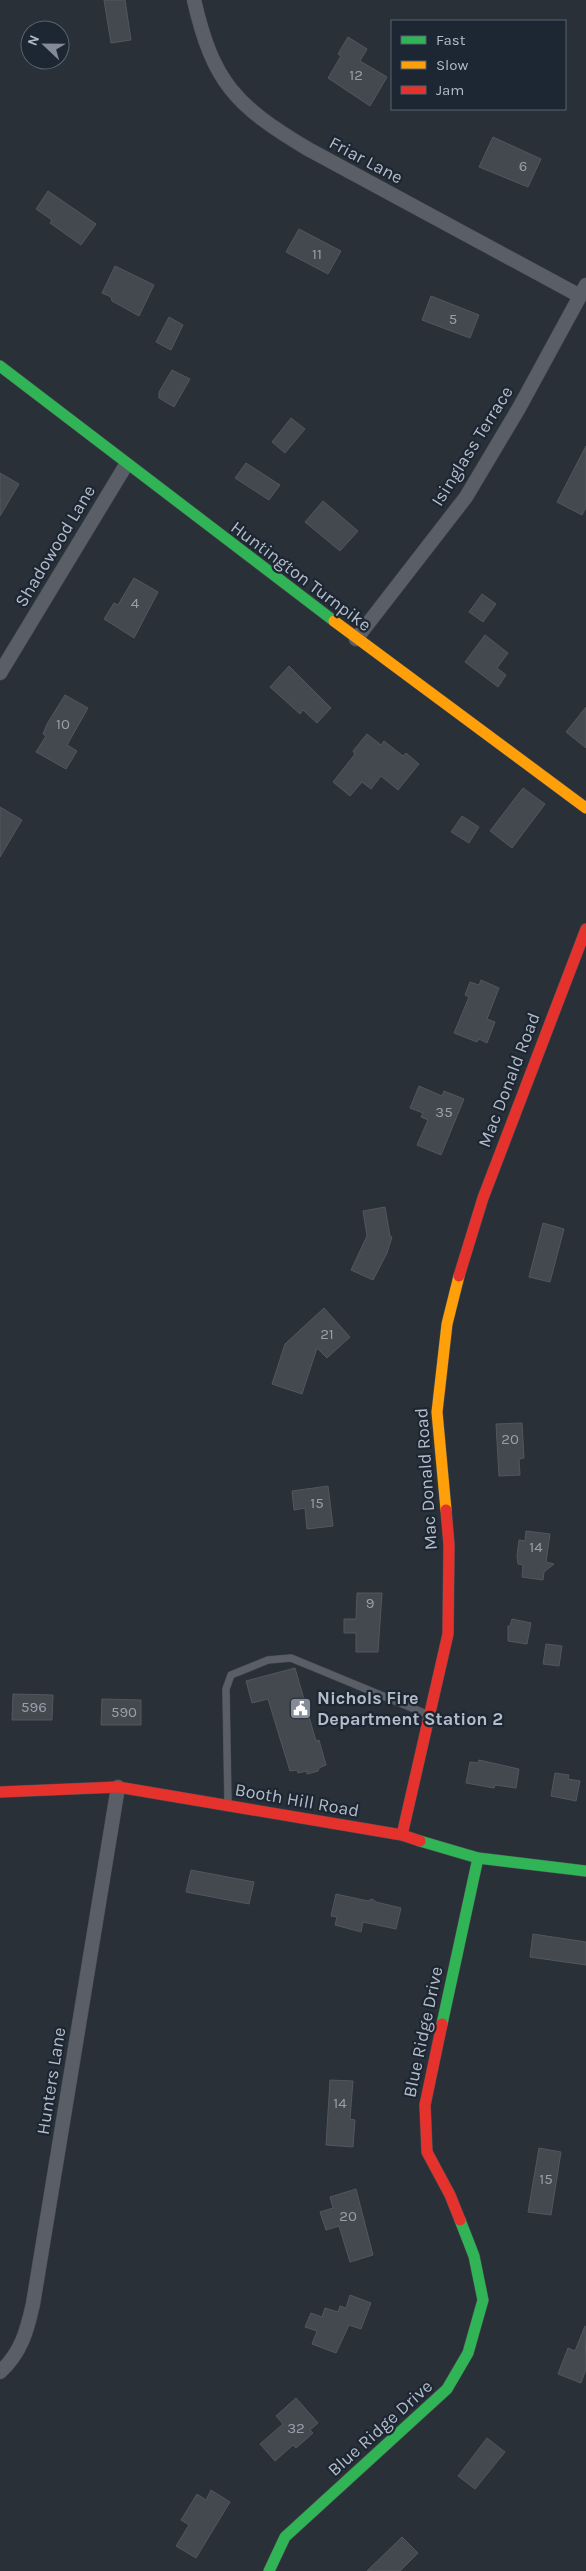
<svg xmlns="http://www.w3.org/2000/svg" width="586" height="2571" font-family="Karla,sans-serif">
<rect width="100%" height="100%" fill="#2a3038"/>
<g fill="#444950" stroke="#52575f">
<polygon points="104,0 125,0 131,40 111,43"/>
<polygon points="348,37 367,49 360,61 387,77 370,106 328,78 341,56 338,54"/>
<polygon points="493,137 541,159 528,187 479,167"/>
<polygon points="48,191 96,224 81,245 50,223 52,220 36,209"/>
<polygon points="299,229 341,251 328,274 286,252"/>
<polygon points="115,266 154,285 139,316 112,301 111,297 102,293"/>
<polygon points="431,296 479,315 470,338 422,320"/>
<polygon points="169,317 183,325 171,350 156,342"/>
<polygon points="172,370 190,379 174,407 159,398 159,392"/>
<polygon points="291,418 305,429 285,453 272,442"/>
<polygon points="586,446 586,507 582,515 557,502"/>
<polygon points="246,463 280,485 269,500 235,478"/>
<polygon points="0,473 19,484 0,516"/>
<polygon points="323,501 358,531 340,551 305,522"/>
<polygon points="134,578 158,592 134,638 104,619 114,603 118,605"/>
<polygon points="482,594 496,604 483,622 469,612"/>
<polygon points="485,635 508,653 497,668 506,675 498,687 465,662"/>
<polygon points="289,666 331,708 317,723 303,710 300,714 270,687"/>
<polygon points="65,695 88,708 67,745 77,751 66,769 36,752 46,736 43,734 47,724"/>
<polygon points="586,707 586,748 566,732"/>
<polygon points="367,734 381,745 384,741 403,756 406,753 419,764 398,790 381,776 371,789 362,782 350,796 333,782 355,754 353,751"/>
<polygon points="523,788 545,804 512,848 490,831"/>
<polygon points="0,807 22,820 0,857"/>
<polygon points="462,816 479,827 469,843 451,832"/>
<polygon points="481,980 499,988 487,1019 495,1022 487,1043 479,1039 477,1042 454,1033 469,997 465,995 470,982 479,985"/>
<polygon points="419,1086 442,1096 444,1091 464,1099 441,1155 417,1145 428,1120 421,1117 423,1113 410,1108"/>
<polygon points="385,1207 390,1236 392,1237 387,1253 373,1280 351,1270 367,1236 363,1211"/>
<polygon points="543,1223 564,1229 550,1282 529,1277"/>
<polygon points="324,1308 350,1337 327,1358 317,1348 302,1394 272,1384 285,1344"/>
<polygon points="522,1423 524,1458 519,1459 520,1475 499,1476 496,1424"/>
<polygon points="328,1486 333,1526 307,1529 305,1508 294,1510 292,1491"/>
<polygon points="526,1531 550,1534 546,1562 554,1564 544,1572 543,1580 522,1577 523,1565 518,1564 517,1556 519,1540 525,1541"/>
<polygon points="357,1593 382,1593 378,1652 356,1652 356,1633 344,1633 344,1619 356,1619"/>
<polygon points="512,1619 531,1623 527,1644 508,1641 508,1626 510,1626"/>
<polygon points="546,1644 562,1646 559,1666 543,1664"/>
<polygon points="295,1668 316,1741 319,1740 326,1765 319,1768 318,1771 307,1774 307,1771 298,1773 297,1770 290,1771 268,1699 252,1703 246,1681"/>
<polygon points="13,1694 53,1695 52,1720 12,1720"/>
<polygon points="102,1699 141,1700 141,1725 101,1725"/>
<polygon points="479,1760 519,1769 516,1788 495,1785 494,1788 466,1783 470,1762 478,1763"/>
<polygon points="555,1773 569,1775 568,1779 580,1781 576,1801 551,1796"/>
<polygon points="191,1870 254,1882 249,1904 186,1892"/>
<polygon points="336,1894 368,1901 372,1899 376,1902 401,1908 396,1929 363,1922 361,1932 335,1925 337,1917 331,1916"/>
<polygon points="533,1934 586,1942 586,1965 530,1957"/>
<polygon points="330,2080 353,2081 350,2119 355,2120 353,2147 326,2145"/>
<polygon points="539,2148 561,2152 551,2215 528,2212"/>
<polygon points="356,2189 373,2255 350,2262 339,2226 326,2230 320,2212 333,2208 330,2197"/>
<polygon points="350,2295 371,2303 361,2329 349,2325 336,2353 312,2344 317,2331 305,2327 311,2313 322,2317 325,2308 338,2312 340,2306 346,2308"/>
<polygon points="585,2326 586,2369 581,2383 558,2374 568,2348 575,2351"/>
<polygon points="296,2398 318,2423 310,2430 313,2433 296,2448 293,2445 275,2461 260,2444 283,2424 276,2416"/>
<polygon points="487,2438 505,2452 475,2489 458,2476"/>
<polygon points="211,2490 230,2502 196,2558 176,2546 189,2525 181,2520 197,2494 206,2500"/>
<polygon points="402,2537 418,2553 400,2571 367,2571"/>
</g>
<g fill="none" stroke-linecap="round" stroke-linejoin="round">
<defs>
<polyline id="lane" points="228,1804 226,1689 231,1675 268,1660 291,1658 429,1715"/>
<g id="street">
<path d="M 194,0 C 213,83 236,106 308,149 L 580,296"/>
<polyline points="356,639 466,497 519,408 586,285"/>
<polyline points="0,673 126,465"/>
<path d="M 0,2372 C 21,2353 27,2331 33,2304 L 118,1787"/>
</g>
<g id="fast">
<polyline points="0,366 334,621"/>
<polyline points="420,1841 478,1858 586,1871"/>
<polyline points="442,2024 478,1858"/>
<polyline points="269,2571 285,2537 447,2389 468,2353 483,2300 474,2256 460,2220"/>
</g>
<g id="slow">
<polyline points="334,621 586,808"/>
<polyline points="446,1510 437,1412 447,1324 459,1276"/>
</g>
<g id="jam">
<polyline points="459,1276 483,1198 586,929"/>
<polyline points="0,1792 118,1787 402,1835 420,1841"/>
<polyline points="402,1835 448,1634 449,1545 446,1510"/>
<polyline points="442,2024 425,2105 427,2152 450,2195 460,2220"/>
</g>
</defs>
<use href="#lane" stroke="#484c53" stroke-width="8"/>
<use href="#street" stroke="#484c53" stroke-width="15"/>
<use href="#fast" stroke="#484c53" stroke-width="12"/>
<use href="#slow" stroke="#484c53" stroke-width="12"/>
<use href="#jam" stroke="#484c53" stroke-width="12"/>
<use href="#lane" stroke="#5a5e66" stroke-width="7"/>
<use href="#street" stroke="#5a5e66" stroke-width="14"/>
<use href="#fast" stroke="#30b455" stroke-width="11"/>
<use href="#slow" stroke="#ff9f0a" stroke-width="11"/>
<use href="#jam" stroke="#e5322d" stroke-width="11"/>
</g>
<defs>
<symbol id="civic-square" viewBox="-11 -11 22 22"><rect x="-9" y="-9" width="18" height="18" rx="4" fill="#848b96" stroke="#1d2633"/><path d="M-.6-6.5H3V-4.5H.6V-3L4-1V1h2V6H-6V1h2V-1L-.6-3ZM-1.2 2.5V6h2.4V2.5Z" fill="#fff"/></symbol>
</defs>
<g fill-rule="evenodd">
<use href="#civic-square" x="288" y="1696" width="25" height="25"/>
</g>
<g text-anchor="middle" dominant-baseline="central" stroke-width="4.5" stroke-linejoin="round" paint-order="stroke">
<g font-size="15" fill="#989fab">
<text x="356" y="75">12</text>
<text x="523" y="166">6</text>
<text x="317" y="254">11</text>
<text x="453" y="319">5</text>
<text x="135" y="603">4</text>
<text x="63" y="724">10</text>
<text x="444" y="1112">35</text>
<text x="327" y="1334">21</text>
<text x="510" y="1439">20</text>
<text x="317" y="1503">15</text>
<text x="536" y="1547">14</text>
<text x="370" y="1603">9</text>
<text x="34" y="1707">596</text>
<text x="124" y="1712">590</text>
<text x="340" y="2103">14</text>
<text x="546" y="2179">15</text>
<text x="348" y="2216">20</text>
<text x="296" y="2428">32</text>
</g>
<g font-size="18" fill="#b4bcc9" stroke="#1d2633">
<text transform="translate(366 160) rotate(28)">Friar Lane</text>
<text transform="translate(472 446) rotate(-58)">Isinglass Terrace</text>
<text transform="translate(55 546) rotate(-59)">Shadowood Lane</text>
<text transform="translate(301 576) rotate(37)">Huntington Turnpike</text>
<text transform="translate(509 1080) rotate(-69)">Mac Donald Road</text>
<text transform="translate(426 1479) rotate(-94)">Mac Donald Road</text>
<text transform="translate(297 1800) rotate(10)">Booth Hill Road</text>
<text transform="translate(423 2032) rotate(-78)">Blue Ridge Drive</text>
<text transform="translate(51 2081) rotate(-81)">Hunters Lane</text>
<text transform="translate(380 2428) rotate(-42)">Blue Ridge Drive</text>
</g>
<g font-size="18" font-weight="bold" fill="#b4bcc9" stroke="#1d2633" text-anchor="start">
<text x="317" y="1698">Nichols Fire<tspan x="317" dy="21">Department Station 2</tspan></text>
</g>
</g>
<rect x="391" y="20" width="175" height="90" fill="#1d2633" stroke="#59626f"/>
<rect x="401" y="36" width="25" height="8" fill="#30b455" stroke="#59626f"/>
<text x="436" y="45" font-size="15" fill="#b4bcc9">Fast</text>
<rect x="401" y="61" width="25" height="8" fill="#ff9f0a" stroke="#59626f"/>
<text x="436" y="70" font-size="15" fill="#b4bcc9">Slow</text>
<rect x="401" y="86" width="25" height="8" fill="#e5322d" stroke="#59626f"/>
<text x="436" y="95" font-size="15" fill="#b4bcc9">Jam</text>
<g transform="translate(45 45) rotate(292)"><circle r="24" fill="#1d2633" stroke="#59626f"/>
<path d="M0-4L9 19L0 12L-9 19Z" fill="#848b96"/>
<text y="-8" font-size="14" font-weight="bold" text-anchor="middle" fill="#b4bcc9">N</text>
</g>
</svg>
